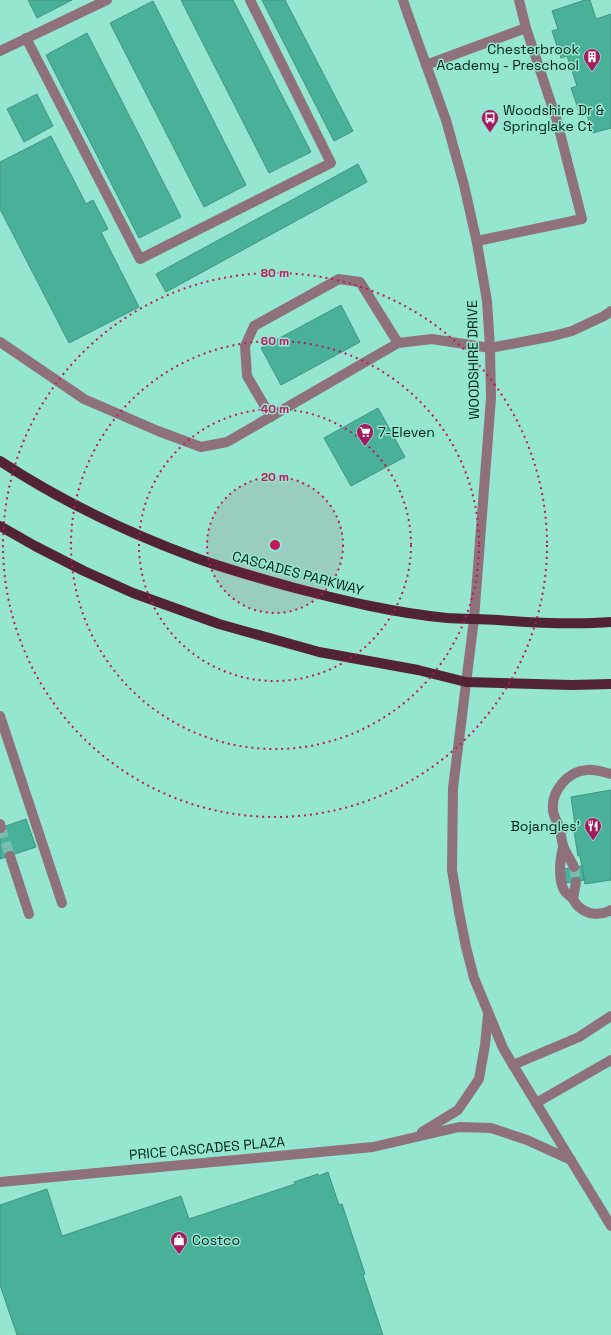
<svg xmlns="http://www.w3.org/2000/svg" width="611" height="1335" font-family="'Space Grotesk',sans-serif">
<rect width="100%" height="100%" fill="#94e6d1"/>
<g fill="#49b09a" stroke="#429482">
<polygon points="28,0 72,0 37,18"/>
<polygon points="181,0 233,0 311,152 269,173"/>
<polygon points="262,0 285,0 353,131 334,141"/>
<polygon points="585,0 590,0 596,19 611,14 611,128 593,133 586,112 580,114 571,88 577,86 567,56 561,58 552,31 558,29 552,11"/>
<polygon points="153,1 246,185 204,207 110,23"/>
<polygon points="87,33 181,217 139,238 46,55"/>
<polygon points="37,94 53,126 24,142 7,109"/>
<polygon points="51,136 86,204 93,200 108,229 101,232 139,307 69,343 0,209 0,162"/>
<polygon points="358,164 367,182 166,292 156,274"/>
<polygon points="341,305 360,342 281,385 261,348"/>
<polygon points="378,408 405,457 351,486 324,438"/>
<polygon points="611,790 611,880 585,884 580,856 578,856 573,825 575,825 571,797"/>
<polygon points="26,819 36,847 0,859 0,828"/>
<polygon points="582,866 584,880 566,883 564,869"/>
<polygon points="328,1172 339,1205 342,1204 365,1274 363,1275 383,1335 17,1335 0,1285 0,1205 47,1189 62,1236 181,1196 189,1219 295,1184 294,1182 318,1174 319,1176"/>
</g>
<g fill="none" stroke-linecap="round" stroke-linejoin="round">
<g stroke="#76beac" stroke-width="10" stroke-dasharray="10 5" stroke-linecap="butt">
<polyline points="1,828 10,856"/>
<polyline points="574,867 576,882"/>
</g>
<g stroke="#8e717b" stroke-width="10">
<polyline points="403,0 407,12 446,120 464,185 477,243 487,301 490,348 491,398 474,619 453,788 452,870 459,912 466,947 474,978 503,1048 513,1065 611,1226"/>
<polyline points="26,38 140,259 331,163 250,0"/>
<polyline points="0,51 107,0"/>
<polyline points="426,65 526,28 519,0"/>
<polyline points="477,241 582,219 557,121 526,28"/>
<polyline points="0,342 84,399 158,431 201,447 227,442 398,343 432,339 490,348 553,336 572,331 604,316 611,311"/>
<polyline points="271,417 247,376 245,346 254,326 339,279 360,282 398,343"/>
<polyline points="0,716 62,903"/>
<polyline points="0,824 1,828"/>
<path d="M 563,847 C 560,860 558,875 563,888 C 565,894 570,895 573,899 C 575,902 576,905 579,907 C 588,915 601,916 611,910"/>
<polyline points="10,856 29,914"/>
<path d="M 574,867 C 571,860 565,852 563,845 C 561,839 561,831 558,824 C 556,820 553,815 553,810 C 551,791 568,771 587,770 C 595,769 603,772 611,774"/>
<polyline points="573,899 576,882"/>
<polyline points="513,1065 579,1037 611,1016"/>
<polyline points="536,1103 611,1060"/>
<polyline points="422,1132 458,1110 479,1079 485,1045 488,1015"/>
<polyline points="0,1182 373,1147 459,1127 491,1128 527,1140 571,1160"/>
</g>
<g stroke="#512335" stroke-width="10">
<path d="M 0,461 C 61,501 128,533 196,558 C 229,570 262,579 295,588 C 345,601 395,613 447,618 C 464,619 481,619 498,620 C 536,623 573,625 611,622"/>
<polyline points="0,526 35,546 84,571 133,593 219,624 319,652 418,670 466,682 572,685 611,684"/>
</g>
</g>
<circle cx="275" cy="545" r="68" fill="#c2185b" fill-opacity=".12"/>
<g fill="none" stroke="#c2185b" stroke-width="2" stroke-dasharray="2 4">
<circle cx="275" cy="545" r="68"/>
<circle cx="275" cy="545" r="136"/>
<circle cx="275" cy="545" r="204"/>
<circle cx="275" cy="545" r="272"/>
</g>
<defs>
<symbol id="building-pin" viewBox="-11 -11 22 30"><path d="M0 17L-7.5 6A9.5 9.5 0 1 1 7.5 6Z" fill="#a5195f" stroke="#94e6d1"/><path d="M-4-6H4V6H1V3H-1V6H-4ZM-2.5-4.3h1.7v1.8h-1.7ZM.8-4.3h1.7v1.8H.8ZM-2.5-1h1.7V.8h-1.7ZM.8-1h1.7V.8H.8Z" fill="#fff"/></symbol>
<symbol id="bus-pin" viewBox="-11 -11 22 30"><path d="M0 17L-7.5 6A9.5 9.5 0 1 1 7.5 6Z" fill="#a5195f" stroke="#94e6d1"/><path d="M-5-6H5V4H4V6H2V4H-2V6H-4V4H-5ZM-3.5-4V0h7V-4ZM-3.5 1.2v1.5H-2V1.2ZM2 1.2v1.5H3.5V1.2Z" fill="#fff"/></symbol>
<symbol id="supermarket-pin" viewBox="-11 -11 22 30"><path d="M0 17L-7.5 6A9.5 9.5 0 1 1 7.5 6Z" fill="#a5195f" stroke="#94e6d1"/><path d="M-6-5.5h2.5l.6 2H6L4.5 2H-2.5L-4.4-4H-6ZM-1.5 3.2a1.3 1.3 0 1 0 .1 0ZM3 3.2a1.3 1.3 0 1 0 .1 0Z" fill="#fff"/></symbol>
<symbol id="restaurant-pin" viewBox="-11 -11 22 30"><path d="M0 17L-7.5 6A9.5 9.5 0 1 1 7.5 6Z" fill="#a5195f" stroke="#94e6d1"/><path d="M-5-6h1v4h1v-4h1v4h1v-4h1v5L-1.5 .5V6h-2V.5L-5-1ZM5-6V6H3V1.5H1.5Q1.5-4 5-6Z" fill="#fff"/></symbol>
<symbol id="shop-pin" viewBox="-11 -11 22 30"><path d="M0 17L-7.5 6A9.5 9.5 0 1 1 7.5 6Z" fill="#a5195f" stroke="#94e6d1"/><path d="M-5-2.5h2.3a2.7 3.5 0 0 1 5.4 0H5L5.5 6h-11ZM-1.5-2.5h3a1.5 2.3 0 0 0-3 0Z" fill="#fff"/></symbol>
</defs>
<g fill-rule="evenodd">
<use href="#building-pin" x="582" y="47" width="20" height="27"/>
<use href="#bus-pin" x="480" y="108" width="20" height="27"/>
<use href="#supermarket-pin" x="355" y="422" width="20" height="27"/>
<use href="#restaurant-pin" x="583" y="816" width="20" height="27"/>
<use href="#shop-pin" x="169" y="1230" width="20" height="27"/>
</g>
<g text-anchor="middle" dominant-baseline="central" stroke-width="3" stroke-linejoin="round" paint-order="stroke">
<g font-size="14" fill="#00201a" stroke="#94e6d1" text-anchor="start">
<text x="579" y="49" text-anchor="end">Chesterbrook<tspan x="579" dy="16">Academy - Preschool</tspan></text>
<text x="503" y="110">Woodshire Dr &amp;<tspan x="503" dy="16">Springlake Ct</tspan></text>
<text x="378" y="432">7-Eleven</text>
<text x="580" y="826" text-anchor="end">Bojangles'</text>
<text x="192" y="1240">Costco</text>
</g>
<g font-size="14" fill="#00201a" stroke="#94e6d1">
<text transform="translate(473 360) rotate(-91)">WOODSHIRE DRIVE</text>
<text transform="translate(298 573) rotate(15)">CASCADES PARKWAY</text>
<text transform="translate(207 1148) rotate(-5)">PRICE CASCADES PLAZA</text>
</g>
</g>
<circle cx="275" cy="545" r="6" fill="#c2185b" stroke="#94e6d1" stroke-width="2"/>
<g font-size="12" text-anchor="middle" font-weight="bold" fill="#c2185b" stroke="#94e6d1" stroke-width="3" stroke-linejoin="round" paint-order="stroke">
<text x="275" y="277">80 m</text>
<text x="275" y="345">60 m</text>
<text x="275" y="413">40 m</text>
<text x="275" y="481">20 m</text>
</g>
</svg>
